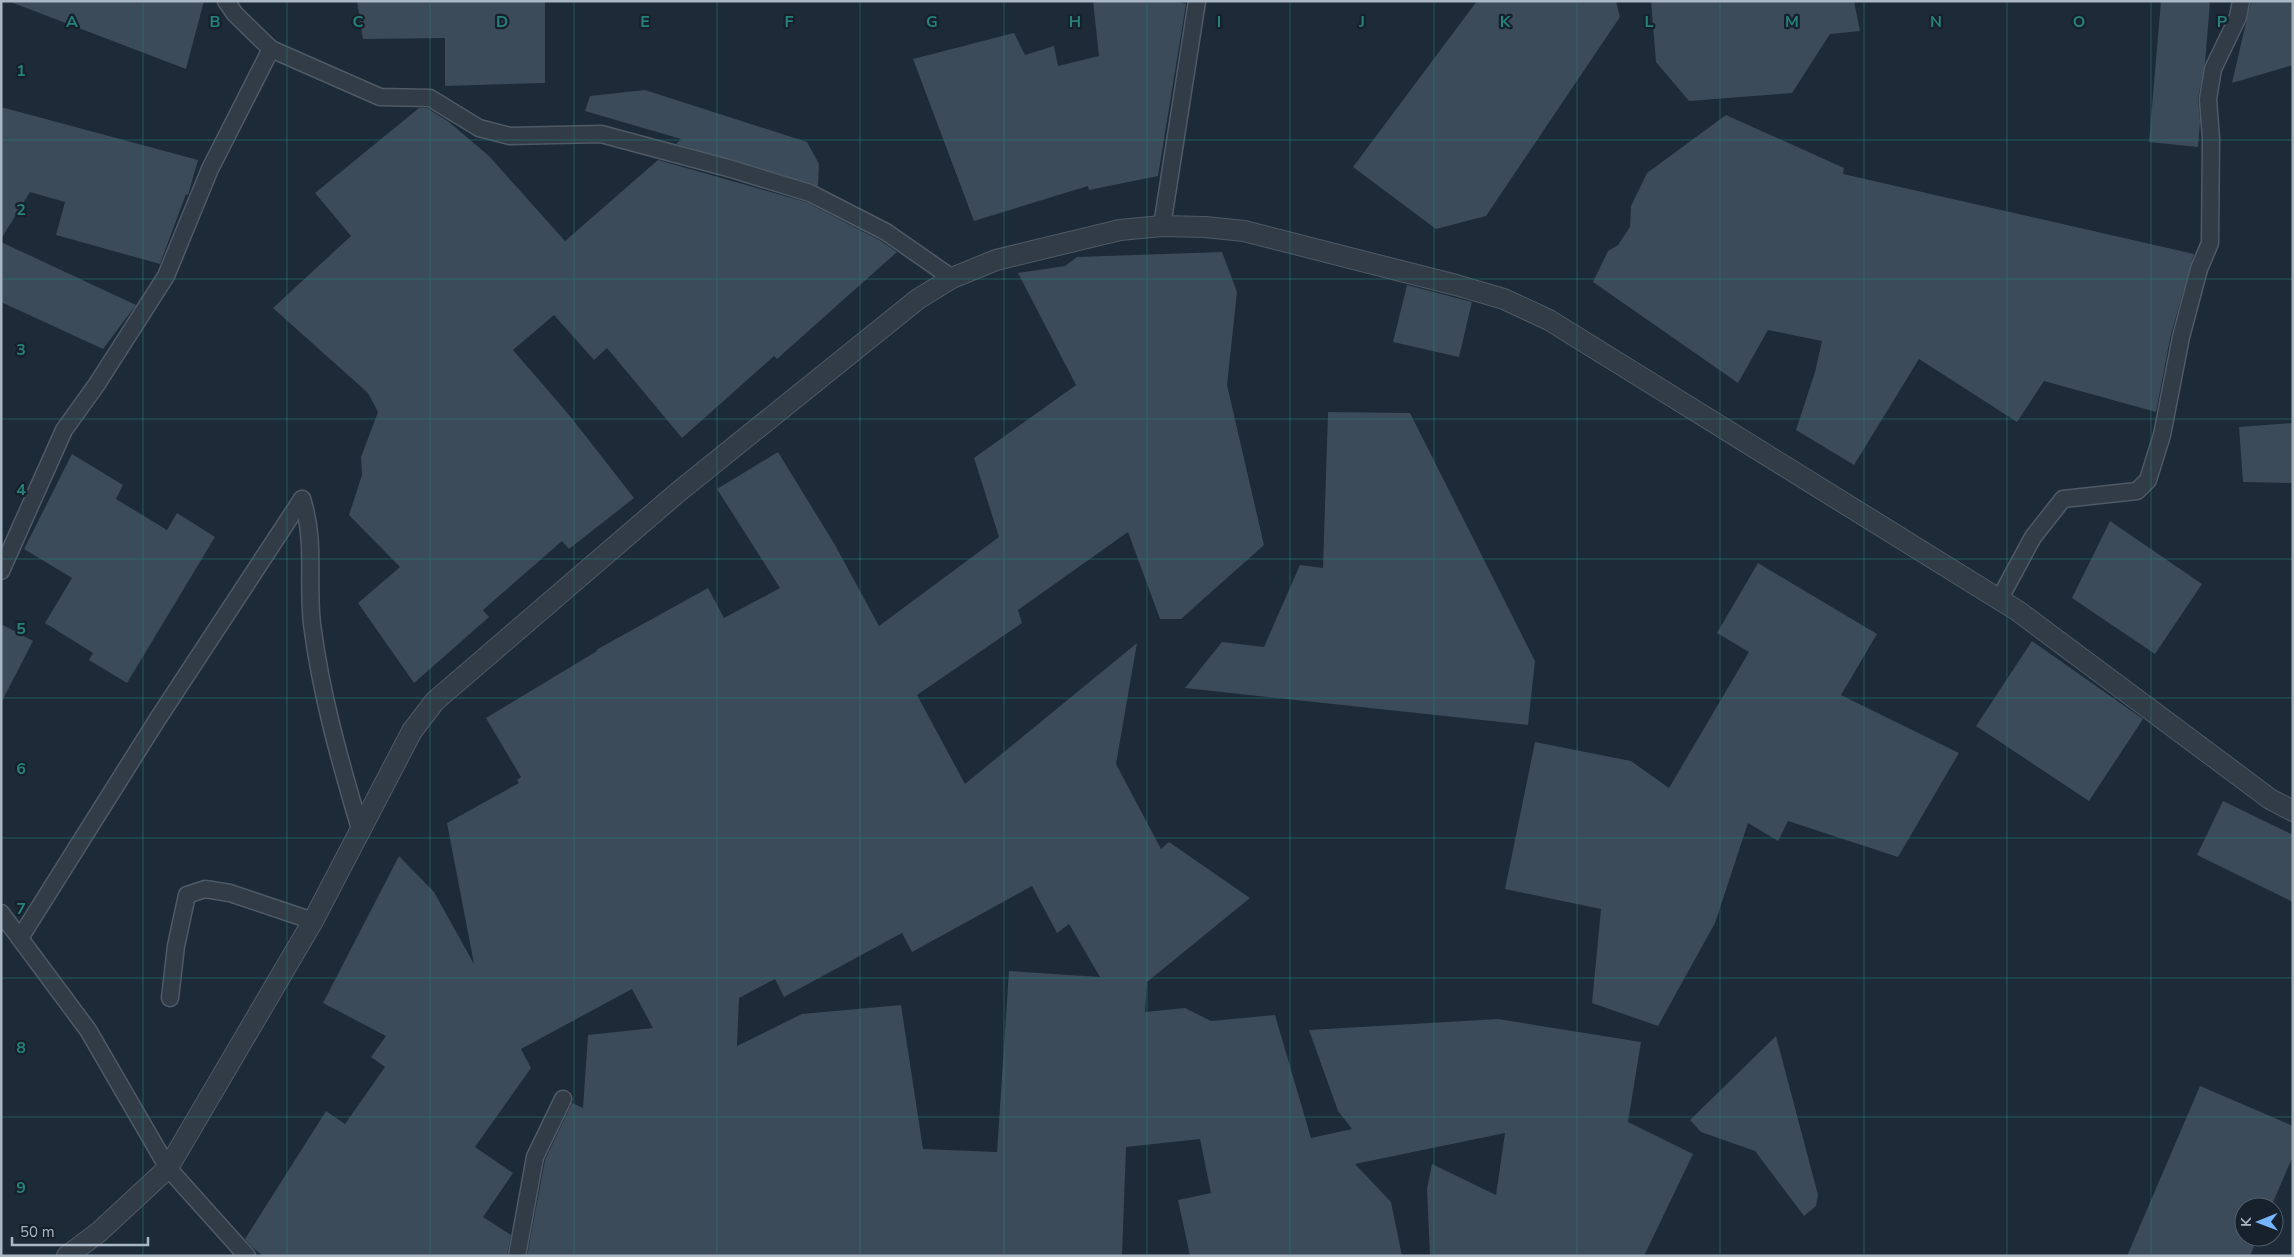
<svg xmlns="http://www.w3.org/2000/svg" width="2294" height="1257" font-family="'Nunito Sans',sans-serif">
<rect width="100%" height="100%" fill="#1d2a37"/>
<g fill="#3b4b5a" fill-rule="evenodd">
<polygon points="8,1 204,1 186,69"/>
<polygon points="357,1 545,1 545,83 445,86 445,38 363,39"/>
<polygon points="1093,1 1174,1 1186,4 1158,176 1089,190 1088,186 974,221 913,59 1014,33 1025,55 1054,46 1058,66 1099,56"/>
<polygon points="1477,1 1616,1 1620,17 1486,216 1436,229 1353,167"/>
<polygon points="1651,1 1854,1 1860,31 1830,34 1792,93 1689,101 1656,62"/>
<polygon points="2161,1 2210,2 2205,63 2198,98 2200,122 2198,147 2149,142"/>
<polygon points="2251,1 2293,1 2293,65 2232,83"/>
<polygon points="645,90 807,142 819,164 818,186 676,144 681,139 585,111 590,96"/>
<polygon points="1,107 198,160 188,195 186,194 160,264 56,235 65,202 30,192 1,239"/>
<polygon points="419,108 427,108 449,122 489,156 565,241 658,160 806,202 881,241 897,252 777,359 774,356 682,438 607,348 594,360 554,315 513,350 570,416 634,498 569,549 562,541 483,610 489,617 414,683 358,603 400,567 349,515 362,475 361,457 378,412 368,393 273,308 351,236 315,193"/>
<polygon points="1726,115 1844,168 1843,174 2194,254 2171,334 2156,412 2044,381 2017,422 1919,359 1854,465 1796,430 1815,372 1822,341 1768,330 1738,383 1593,282 1608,251 1618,245 1630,227 1631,206 1647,173"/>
<polygon points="1,242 136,305 103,349 1,302"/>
<path d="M 1222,252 L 1237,292 L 1227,385 L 1264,545 L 1181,619 L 1160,619 L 1128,532 L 1018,610 L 1022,623 L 917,695 L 965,784 L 1137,643 L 1116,764 L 1161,849 L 1169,842 L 1250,898 L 1147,982 L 1145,1012 L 1185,1008 L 1211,1021 L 1275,1015 L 1311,1138 L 1352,1129 L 1338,1111 L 1309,1030 L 1498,1019 L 1641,1042 L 1628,1122 L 1693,1154 L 1644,1256 L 1430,1256 L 1427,1189 L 1432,1164 L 1496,1195 L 1505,1133 L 1355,1164 L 1391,1202 L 1402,1256 L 1190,1256 L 1178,1200 L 1211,1193 L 1200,1139 L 1126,1147 L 1122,1256 L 527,1256 L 545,1160 L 572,1103 L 583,1108 L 588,1035 L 653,1028 L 632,989 L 521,1049 L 531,1068 L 475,1147 L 513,1173 L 483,1217 L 511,1235 L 507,1256 L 263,1256 L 252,1247 L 245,1239 L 326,1111 L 345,1124 L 385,1067 L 371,1057 L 386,1036 L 323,1003 L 399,856 L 434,892 L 474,964 L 447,823 L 519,783 L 517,780 L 521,777 L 486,718 L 597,651 L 596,650 L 708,588 L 724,618 L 780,588 L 717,489 L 778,452 L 835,545 L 879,626 L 999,537 L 974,458 L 1076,385 L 1018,273 L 1065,266 L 1077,257 ZM 1032,886 L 1057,933 L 1069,924 L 1100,977 L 1009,971 L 997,1152 L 923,1149 L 901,1005 L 802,1014 L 737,1046 L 739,998 L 775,979 L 784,997 L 902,933 L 912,952 Z"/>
<polygon points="1407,285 1472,302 1459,357 1393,342"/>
<polygon points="1328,412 1410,413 1535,661 1528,725 1185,688 1222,642 1264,647 1300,565 1323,568"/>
<polygon points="2293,423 2293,483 2243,482 2239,427"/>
<polygon points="72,454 123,485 116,499 167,530 177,513 215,537 127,683 89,660 93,653 45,623 72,578 24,549"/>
<polygon points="2110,521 2202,584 2155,654 2072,598"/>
<polygon points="1758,563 1877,634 1841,695 1959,753 1898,857 1788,821 1778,841 1748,823 1715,923 1658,1026 1592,1003 1601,909 1505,889 1535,742 1631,761 1669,788 1749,652 1717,633"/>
<polygon points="1,624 33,641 1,703"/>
<polygon points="2032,641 2143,719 2089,801 1976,726"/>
<polygon points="2223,801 2293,835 2293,902 2197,855"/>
<polygon points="1776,1036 1818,1195 1816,1206 1804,1216 1755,1151 1701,1132 1690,1120"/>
<polygon points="2200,1086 2293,1126 2293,1156 2271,1207 2244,1207 2244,1237 2258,1237 2250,1256 2127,1256"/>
</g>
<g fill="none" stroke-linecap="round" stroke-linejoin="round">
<defs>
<g id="minor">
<polyline points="226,1 235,14 271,49 380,97 430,98 479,128 510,136 601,134 728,168 810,193 886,232 952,278"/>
<polyline points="1162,226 1197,1"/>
<path d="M 302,499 C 316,541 307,582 312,624 C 321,695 340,761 360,829"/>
<polyline points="1,571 64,430 97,384 166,276 210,169 271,49"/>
<polyline points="1999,600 2033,537 2063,499 2137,491 2148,480 2162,435 2181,337 2199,269 2210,243 2211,139 2208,99 2213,69 2238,17 2241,1"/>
<polyline points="1,913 88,1030 168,1168 247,1256"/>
<polyline points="20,938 157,720 302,499"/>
<polyline points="170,998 176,946 187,895 205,889 230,893 313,921"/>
<polyline points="517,1256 535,1157 563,1099"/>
</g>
<polyline id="tertiary" points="67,1256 99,1232 168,1168 313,921 412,731 435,701 677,493 918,299 952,278 996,260 1120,230 1162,226 1205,227 1244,231 1456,285 1504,299 1549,320 2018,611 2270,799 2293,811"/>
</defs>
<use href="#minor" stroke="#4e5a66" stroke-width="19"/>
<use href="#tertiary" stroke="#4e5a66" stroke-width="22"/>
<use href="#minor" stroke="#313c47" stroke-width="16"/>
<use href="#tertiary" stroke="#313c47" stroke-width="20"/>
</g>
<path fill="none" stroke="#26807b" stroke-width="1" stroke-opacity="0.55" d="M 143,1 L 143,1256M 287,1 L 287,1256M 430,1 L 430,1256M 574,1 L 574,1256M 717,1 L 717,1256M 860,1 L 860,1256M 1004,1 L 1004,1256M 1147,1 L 1147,1256M 1290,1 L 1290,1256M 1434,1 L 1434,1256M 1577,1 L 1577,1256M 1720,1 L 1720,1256M 1864,1 L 1864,1256M 2007,1 L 2007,1256M 2151,1 L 2151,1256M 1,140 L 2293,140M 1,279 L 2293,279M 1,419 L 2293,419M 1,559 L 2293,559M 1,698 L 2293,698M 1,838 L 2293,838M 1,978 L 2293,978M 1,1117 L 2293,1117"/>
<g font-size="16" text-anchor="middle" font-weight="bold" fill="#26807b" stroke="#17212b" stroke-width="4.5" stroke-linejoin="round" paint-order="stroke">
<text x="72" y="27">A</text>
<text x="215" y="27">B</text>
<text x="358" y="27">C</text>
<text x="502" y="27">D</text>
<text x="645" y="27">E</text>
<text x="789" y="27">F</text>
<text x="932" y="27">G</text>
<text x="1075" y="27">H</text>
<text x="1219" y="27">I</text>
<text x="1362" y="27">J</text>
<text x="1505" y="27">K</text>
<text x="1649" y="27">L</text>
<text x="1792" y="27">M</text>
<text x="1936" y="27">N</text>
<text x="2079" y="27">O</text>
<text x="2222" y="27">P</text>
<text x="21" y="76">1</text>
<text x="21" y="215">2</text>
<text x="21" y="355">3</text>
<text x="21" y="495">4</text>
<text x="21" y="634">5</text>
<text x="21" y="774">6</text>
<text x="21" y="914">7</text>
<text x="21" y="1053">8</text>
<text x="21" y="1193">9</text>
</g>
<rect width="2294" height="1257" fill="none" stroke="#aab7c5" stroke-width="5"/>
<g transform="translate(2259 1222) rotate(269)"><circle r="24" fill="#17212b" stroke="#525d69"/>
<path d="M0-4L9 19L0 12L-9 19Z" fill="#75b5ff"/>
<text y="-8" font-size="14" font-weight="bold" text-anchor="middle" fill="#aab7c5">K</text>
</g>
<path d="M12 1237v8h136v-8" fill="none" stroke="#aab7c5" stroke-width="2.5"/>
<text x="20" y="1237" font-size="15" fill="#aab7c5" stroke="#17212b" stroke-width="4" paint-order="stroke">50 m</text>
</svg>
